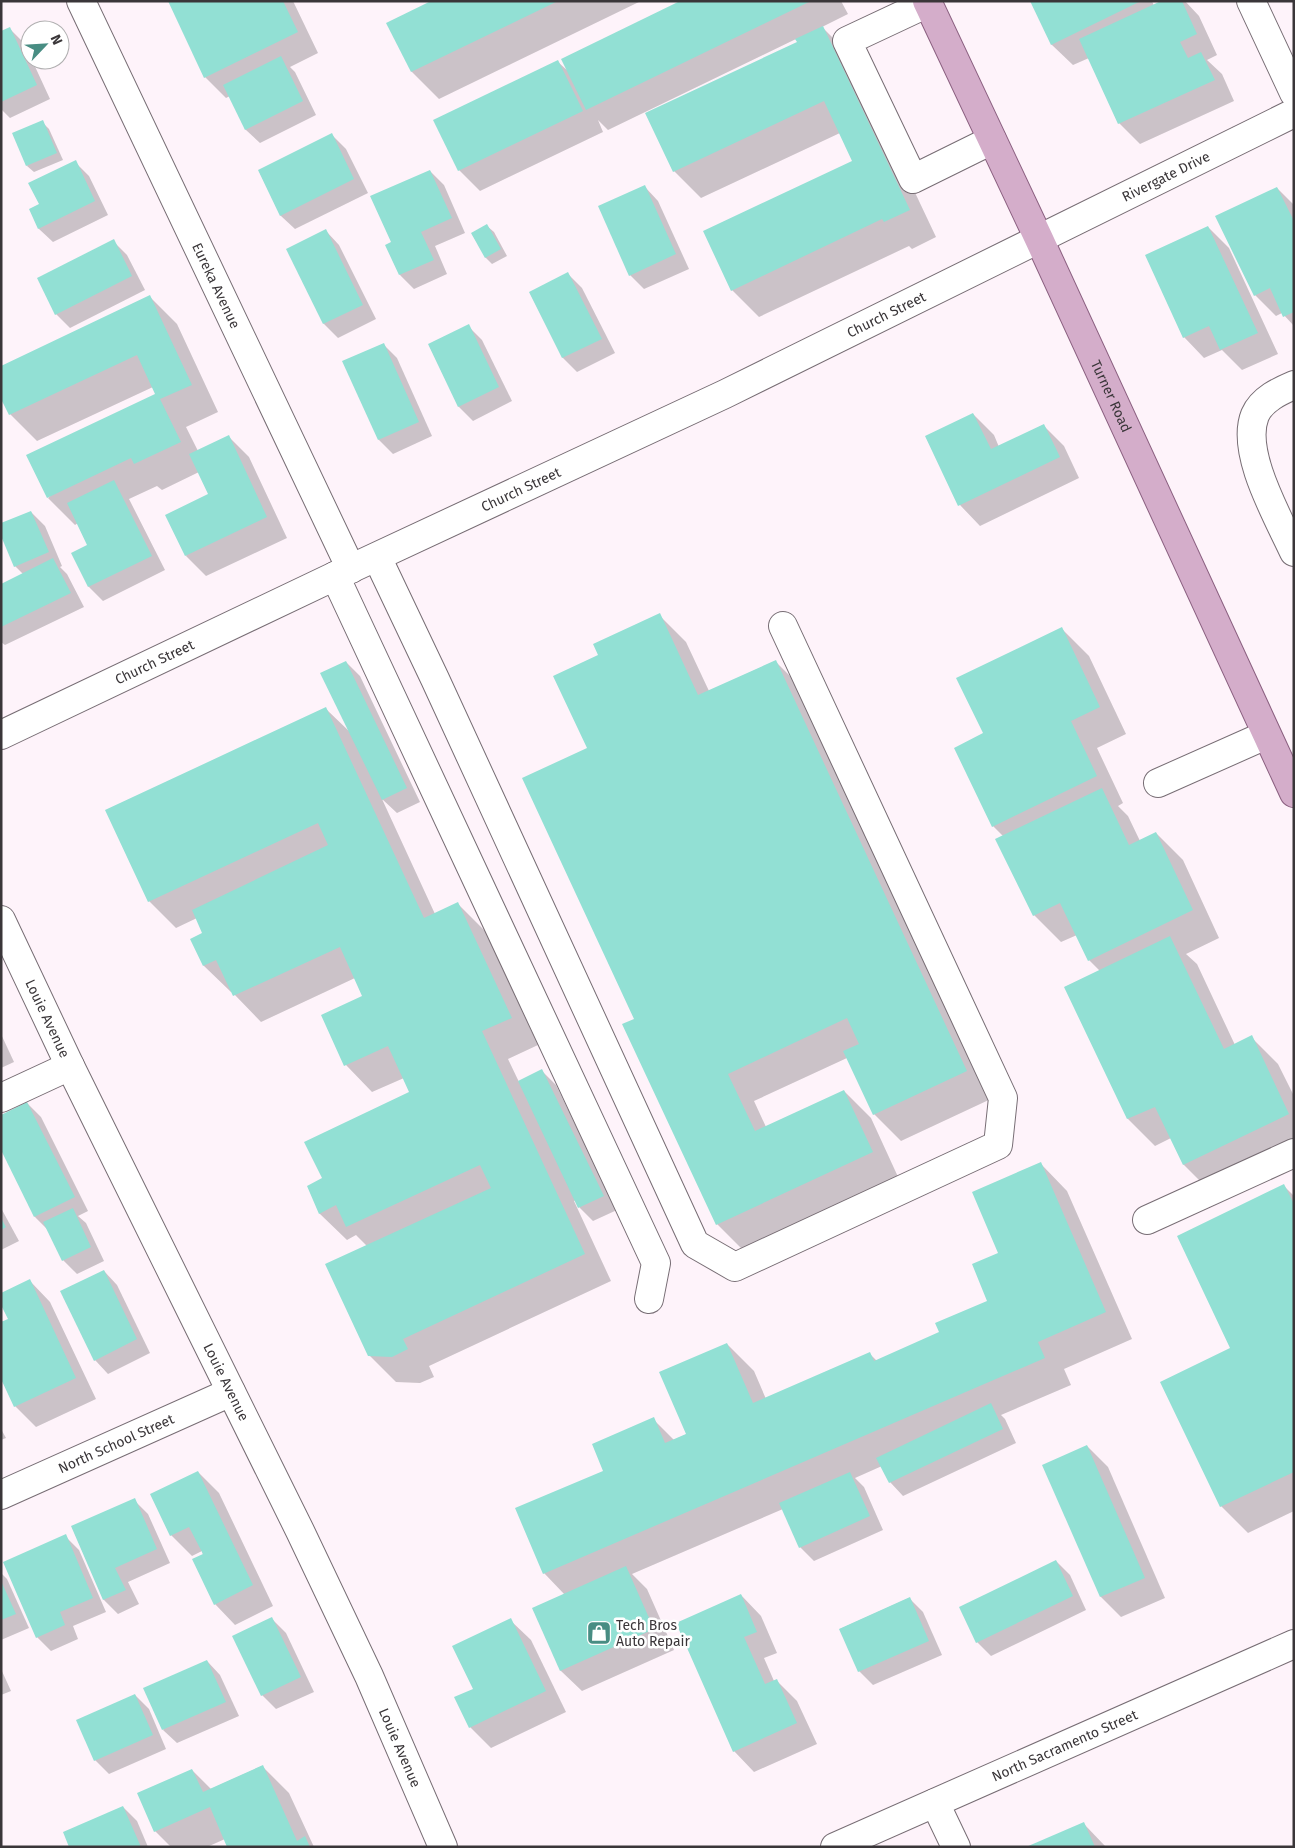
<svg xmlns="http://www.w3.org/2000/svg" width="1295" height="1848" font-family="'Fira Sans',sans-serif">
<rect width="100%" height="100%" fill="#fef3fa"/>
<g fill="#0003">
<polygon points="169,1 293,1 318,53 290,67 295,72 316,115 260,143 246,130 230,96 226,98 205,77"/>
<polygon points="434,1 641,1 439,99 412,72 388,24"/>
<polygon points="683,1 841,1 848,14 822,27 850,55 936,237 912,249 909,246 759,317 732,290 854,161 840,133 701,198 674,171 798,43 796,39 608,130 598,120 603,132 480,191 459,170 558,62 569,72"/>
<polygon points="1031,1 1152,1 1154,6 1164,1 1185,1 1199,16 1217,55 1207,60 1222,74 1234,101 1140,144 1119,123 1089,58 1073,65 1052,45"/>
<polygon points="10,29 24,43 30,60 32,60 50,99 10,118 1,109 1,33"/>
<polygon points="42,122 49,129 63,160 34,172 27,166"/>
<polygon points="332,135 346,149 368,193 295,229 281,216 259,171"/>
<polygon points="75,162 89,176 108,215 53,242 39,229 31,210 40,205"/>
<polygon points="430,171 444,185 465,233 435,246 447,274 414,289 400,275 392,243"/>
<polygon points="645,187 658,201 689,269 644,289 630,275"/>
<polygon points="1277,188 1294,205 1294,326 1282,313 1276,316 1255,295"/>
<polygon points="487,226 494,232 507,256 492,264 486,258 472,234"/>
<polygon points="1208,227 1229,248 1278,354 1242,370 1222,350 1204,358 1184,337"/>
<polygon points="326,231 339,245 376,319 338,338 324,324 288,249"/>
<polygon points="113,241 127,255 145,290 70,328 56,314"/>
<polygon points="568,274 582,288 615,353 577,372 563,358 530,293"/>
<polygon points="150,297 177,324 218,412 186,427 198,451 229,437 249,457 287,538 206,576 186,556 210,495 199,472 162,490 157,486 129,499 165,570 103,601 89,587 73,553 89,546 78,523 75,525 48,498 157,394 153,387 37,441 10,414"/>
<polygon points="468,326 482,340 512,401 473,421 459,407 429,345"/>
<polygon points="383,344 397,358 432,436 393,454 379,440 344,362"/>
<polygon points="973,414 994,435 999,447 1043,425 1064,446 1079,478 980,526 960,505 926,437"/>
<polygon points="31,512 45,526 62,566 60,567 67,574 84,607 5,645 1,642 1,585 23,574 15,566"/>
<polygon points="659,615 686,642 709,691 775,661 802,688 993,1098 901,1141 874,1114 847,1058 754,1101 766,1127 844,1091 871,1118 899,1179 744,1251 717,1224 636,1019 588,749 599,656"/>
<polygon points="1062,629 1089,656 1126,734 1097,748 1123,803 1118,806 1128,816 1140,841 1156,833 1183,860 1219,938 1186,954 1197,964 1235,1045 1251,1037 1278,1064 1294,1096 1294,1152 1211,1192 1184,1165 1171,1138 1155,1146 1128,1119 1065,987 1100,971 1089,960 1077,935 1061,942 1034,915 1003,836 993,826 985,734"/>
<polygon points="346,662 360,676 420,802 397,813 382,799 435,914 458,904 485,931 538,1045 508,1059 519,1082 542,1071 556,1085 617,1210 593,1221 579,1207 576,1200 574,1201 611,1281 429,1366 434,1377 420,1383 396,1382 369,1355 367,1246 356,1235 347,1240 320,1214 308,1187 323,1179 410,1093 404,1078 372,1092 346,1065 363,996 355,978 261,1022 232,992 231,992 204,966 204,933 197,918 176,928 149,901 326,709 351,733"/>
<polygon points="1,1034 14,1062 1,1068"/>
<polygon points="27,1103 41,1117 88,1211 78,1216 86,1223 104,1261 77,1274 63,1260 48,1230 35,1217"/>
<polygon points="1041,1164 1067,1191 1132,1339 1064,1369 1071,1385 1001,1415 1005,1419 1016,1443 903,1496 890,1482 882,1466 855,1478 864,1487 883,1530 814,1561 800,1547 783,1509 632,1574 647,1589 674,1650 582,1691 561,1671 533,1609 565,1595 544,1573 605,1471 653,1419 674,1440 687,1434 727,1344 754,1371 766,1399 870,1354 877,1361 941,1333 989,1301 1000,1253"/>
<polygon points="1284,1186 1294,1196 1294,1511 1248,1533 1221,1506 1232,1349"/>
<polygon points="1,1208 19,1241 1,1250"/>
<polygon points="104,1271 117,1285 150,1353 108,1374 95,1360"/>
<polygon points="30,1281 50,1302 96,1399 36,1427 15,1406 1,1376 1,1318 3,1323 10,1320"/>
<polygon points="1,1429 6,1438 1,1440"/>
<polygon points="1087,1446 1108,1467 1165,1598 1121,1617 1101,1597"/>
<polygon points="198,1472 219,1493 273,1606 235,1625 215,1604 202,1551 192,1556 171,1535"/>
<polygon points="134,1500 148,1514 170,1563 128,1582 139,1604 118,1614 104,1600 72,1527"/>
<polygon points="65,1536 79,1550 106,1612 73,1626 78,1639 51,1651 37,1637"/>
<polygon points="1056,1561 1070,1575 1086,1610 991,1656 977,1642"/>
<polygon points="1,1573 7,1579 29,1628 1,1640"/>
<polygon points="741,1595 761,1616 777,1653 764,1658 774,1681 776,1680 797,1701 817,1744 754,1772 734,1751"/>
<polygon points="909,1598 923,1612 942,1655 873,1685 859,1671 840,1629"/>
<polygon points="272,1619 286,1633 314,1692 276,1709 262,1695"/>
<polygon points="510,1620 531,1640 566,1712 491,1748 470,1727 474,1689"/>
<polygon points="207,1661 220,1675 239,1716 177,1743 163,1730"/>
<polygon points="1,1669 11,1691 1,1695"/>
<polygon points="135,1695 149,1709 166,1749 109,1774 95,1760"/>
<polygon points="262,1766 289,1793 314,1847 229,1847 225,1839 207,1847 171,1847 155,1831 192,1770 211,1789"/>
<polygon points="123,1807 137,1821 148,1847 71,1847"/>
<polygon points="1084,1824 1106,1847 1029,1847"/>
</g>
<g fill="#92e0d4">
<polygon points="168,1 283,1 298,32 204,78"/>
<polygon points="431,1 558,1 411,72 386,23"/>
<polygon points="680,1 811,1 586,110 561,59"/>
<polygon points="1030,1 1141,1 1051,45"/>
<polygon points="1161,1 1182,1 1197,34 1180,42 1188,58 1201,52 1215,80 1118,124 1079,39"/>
<polygon points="823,26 910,210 884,222 882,219 731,291 703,231 852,161 824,101 673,172 645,113 797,42 795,39"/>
<polygon points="10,27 37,85 1,102 1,31"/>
<polygon points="281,56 303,101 245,130 223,85"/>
<polygon points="558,60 583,111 458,171 433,120"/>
<polygon points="43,120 57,153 26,166 12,133"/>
<polygon points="332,133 354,179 280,216 258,170"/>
<polygon points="76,160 95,201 38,229 29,209 39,204 28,183"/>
<polygon points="430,170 452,218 421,232 434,260 399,275 385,245 391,242 370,196"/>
<polygon points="645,185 676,254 629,276 598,206"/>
<polygon points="1277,187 1294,221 1294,312 1283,317 1270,288 1254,296 1215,216"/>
<polygon points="487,224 501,249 485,258 471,233"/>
<polygon points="1208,226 1258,333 1220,350 1209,326 1183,338 1145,255"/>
<polygon points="326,229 363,305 323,324 286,249"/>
<polygon points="114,239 132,276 55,315 37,278"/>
<polygon points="568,272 602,339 562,358 529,292"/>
<polygon points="150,295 192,385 160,399 181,442 134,464 131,458 47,498 26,455 155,394 137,355 9,415 1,399 1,366"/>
<polygon points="469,324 499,387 458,407 428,344"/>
<polygon points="384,343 419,422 378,440 342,361"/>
<polygon points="973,413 991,449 1044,424 1060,457 958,506 925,436"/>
<polygon points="229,435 267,517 185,556 165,515 208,494 189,454"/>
<polygon points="114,480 152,556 88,587 71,553 87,545 67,503"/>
<polygon points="31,511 49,552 14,567 1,536 1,523"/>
<polygon points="53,558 71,593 1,627 1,584"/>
<polygon points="660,613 698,695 776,660 967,1071 873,1115 843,1051 859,1044 847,1018 728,1074 755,1131 844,1090 873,1152 716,1225 622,1024 634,1019 522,778 587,748 553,676 598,655 593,644"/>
<polygon points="1062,627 1100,707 1071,721 1097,776 992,827 954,748 983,733 956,678"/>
<polygon points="346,661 407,788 382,800 320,673"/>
<polygon points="326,707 424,918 458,902 512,1018 482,1031 585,1254 403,1339 408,1349 392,1357 368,1356 325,1264 491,1188 480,1165 346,1227 336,1205 319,1214 307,1186 322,1178 304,1142 409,1092 388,1046 344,1066 321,1015 362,996 340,947 233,996 216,960 203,966 190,939 202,933 192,910 328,845 318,823 148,902 105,810"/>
<polygon points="1102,788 1129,845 1156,832 1193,910 1088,961 1060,903 1033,916 995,839"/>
<polygon points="1170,936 1224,1049 1252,1035 1289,1114 1183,1165 1155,1107 1127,1119 1064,987"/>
<polygon points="542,1069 604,1196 578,1208 518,1081"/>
<polygon points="27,1102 75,1197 34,1217 1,1150 1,1115"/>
<polygon points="1041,1162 1106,1312 1038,1342 1045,1358 543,1574 515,1508 603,1471 592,1444 654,1417 665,1443 686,1434 659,1372 727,1343 753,1403 870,1352 874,1361 939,1332 935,1323 987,1301 972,1264 998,1253 972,1192"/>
<polygon points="1284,1184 1294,1204 1294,1472 1220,1507 1160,1382 1230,1348 1177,1236"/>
<polygon points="73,1208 91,1247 62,1261 43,1222"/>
<polygon points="1,1218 6,1227 1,1230"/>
<polygon points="104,1270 137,1339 94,1361 60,1291"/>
<polygon points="30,1279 76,1378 14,1407 1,1379 1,1322 8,1319 1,1305 1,1293"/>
<polygon points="991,1403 1003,1429 889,1483 876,1458"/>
<polygon points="1087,1445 1145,1578 1100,1597 1042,1465"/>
<polygon points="198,1471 253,1585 214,1605 192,1559 203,1554 189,1527 170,1536 150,1494"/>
<polygon points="850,1472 870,1516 799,1548 779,1503"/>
<polygon points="135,1498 157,1549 115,1568 126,1590 103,1600 71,1526"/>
<polygon points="66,1534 93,1598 60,1612 65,1625 36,1638 3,1562"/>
<polygon points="1056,1560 1073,1596 976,1643 959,1607"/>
<polygon points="626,1566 654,1629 560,1671 532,1608"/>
<polygon points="1,1581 16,1614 1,1620"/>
<polygon points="741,1594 757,1632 744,1637 765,1684 777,1679 797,1723 733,1752 676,1623"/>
<polygon points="910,1597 929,1641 858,1672 839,1629"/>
<polygon points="272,1617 301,1677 261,1696 232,1636"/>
<polygon points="511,1618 546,1691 469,1728 454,1697 473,1689 452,1646"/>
<polygon points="207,1660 226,1702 162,1730 143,1688"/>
<polygon points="135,1694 153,1735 94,1761 76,1720"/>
<polygon points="263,1765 297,1841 305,1836 310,1847 227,1847 210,1807 154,1832 137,1793 192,1769 203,1792"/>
<polygon points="123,1806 141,1847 69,1847 63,1832"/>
<polygon points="1084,1822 1095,1847 1026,1847"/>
</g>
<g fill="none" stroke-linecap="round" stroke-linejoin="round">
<defs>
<g id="minor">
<path id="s1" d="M 81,1 L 351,569"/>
<polyline points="1251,1 1294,93"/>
<polyline points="928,3 847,41 913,179 992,140"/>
<path d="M 1294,385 C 1280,391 1262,399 1255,415 C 1240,452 1278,517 1294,552"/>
<polyline points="377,557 435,679 695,1244 735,1267 998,1145 1003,1098 783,626"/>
<polyline points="335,576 656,1263 649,1299"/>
<path id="s2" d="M 1,735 L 335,576 L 725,394 L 1294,113"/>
<polyline points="1158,783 1266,735"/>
<path id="s3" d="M 1,920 L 70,1066 L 300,1531 L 369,1676 L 443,1847"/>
<polyline points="1,1098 70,1066"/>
<polyline points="1147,1220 1294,1153"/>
<path id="s4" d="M 1,1495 L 231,1392"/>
<polyline points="935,1803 956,1847"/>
<path id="s5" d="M 835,1847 L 1294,1644"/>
</g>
<g id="major">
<path id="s6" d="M 927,1 L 1039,239 L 1294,793"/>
</g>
</defs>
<use href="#minor" stroke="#776d74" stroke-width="30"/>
<use href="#major" stroke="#8b6080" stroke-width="30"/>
<use href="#minor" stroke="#fff" stroke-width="28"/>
<use href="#major" stroke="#d4adca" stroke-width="28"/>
</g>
<defs>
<symbol id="shop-square" viewBox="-11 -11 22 22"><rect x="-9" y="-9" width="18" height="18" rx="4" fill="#488d83" stroke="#fff"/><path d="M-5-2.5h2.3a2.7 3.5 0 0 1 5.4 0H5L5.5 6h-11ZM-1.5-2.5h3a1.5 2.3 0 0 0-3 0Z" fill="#fff"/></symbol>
</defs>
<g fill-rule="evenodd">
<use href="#shop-square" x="585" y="1619" width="28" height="28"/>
</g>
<g text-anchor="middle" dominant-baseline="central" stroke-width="5" stroke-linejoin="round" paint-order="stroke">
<g font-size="14" fill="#3a3639" stroke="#fff">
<text stroke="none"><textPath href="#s2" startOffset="1292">Rivergate Drive</textPath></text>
<text stroke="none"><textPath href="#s1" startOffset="315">Eureka Avenue</textPath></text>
<text stroke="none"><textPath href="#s2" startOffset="980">Church Street</textPath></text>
<text stroke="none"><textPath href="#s6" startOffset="436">Turner Road</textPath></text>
<text stroke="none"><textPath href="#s2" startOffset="575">Church Street</textPath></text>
<text stroke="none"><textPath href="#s2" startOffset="170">Church Street</textPath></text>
<text stroke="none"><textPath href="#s3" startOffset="109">Louie Avenue</textPath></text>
<text stroke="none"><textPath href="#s3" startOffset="514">Louie Avenue</textPath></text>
<text stroke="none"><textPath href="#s4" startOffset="126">North School Street</textPath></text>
<text stroke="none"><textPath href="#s5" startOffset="251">North Sacramento Street</textPath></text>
<text stroke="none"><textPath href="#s3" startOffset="919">Louie Avenue</textPath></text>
</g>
<g font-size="14" fill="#3a3639" stroke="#fff" text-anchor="start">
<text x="616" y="1625">Tech Bros<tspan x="616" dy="16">Auto Repair</tspan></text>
</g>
</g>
<rect width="1295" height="1848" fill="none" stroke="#3a3639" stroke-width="5"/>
<g transform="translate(45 45) rotate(65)"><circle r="24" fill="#ffffff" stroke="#b0afb0"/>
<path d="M0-4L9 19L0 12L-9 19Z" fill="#488d83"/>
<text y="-8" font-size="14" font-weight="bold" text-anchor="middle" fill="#3a3639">N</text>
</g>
</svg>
